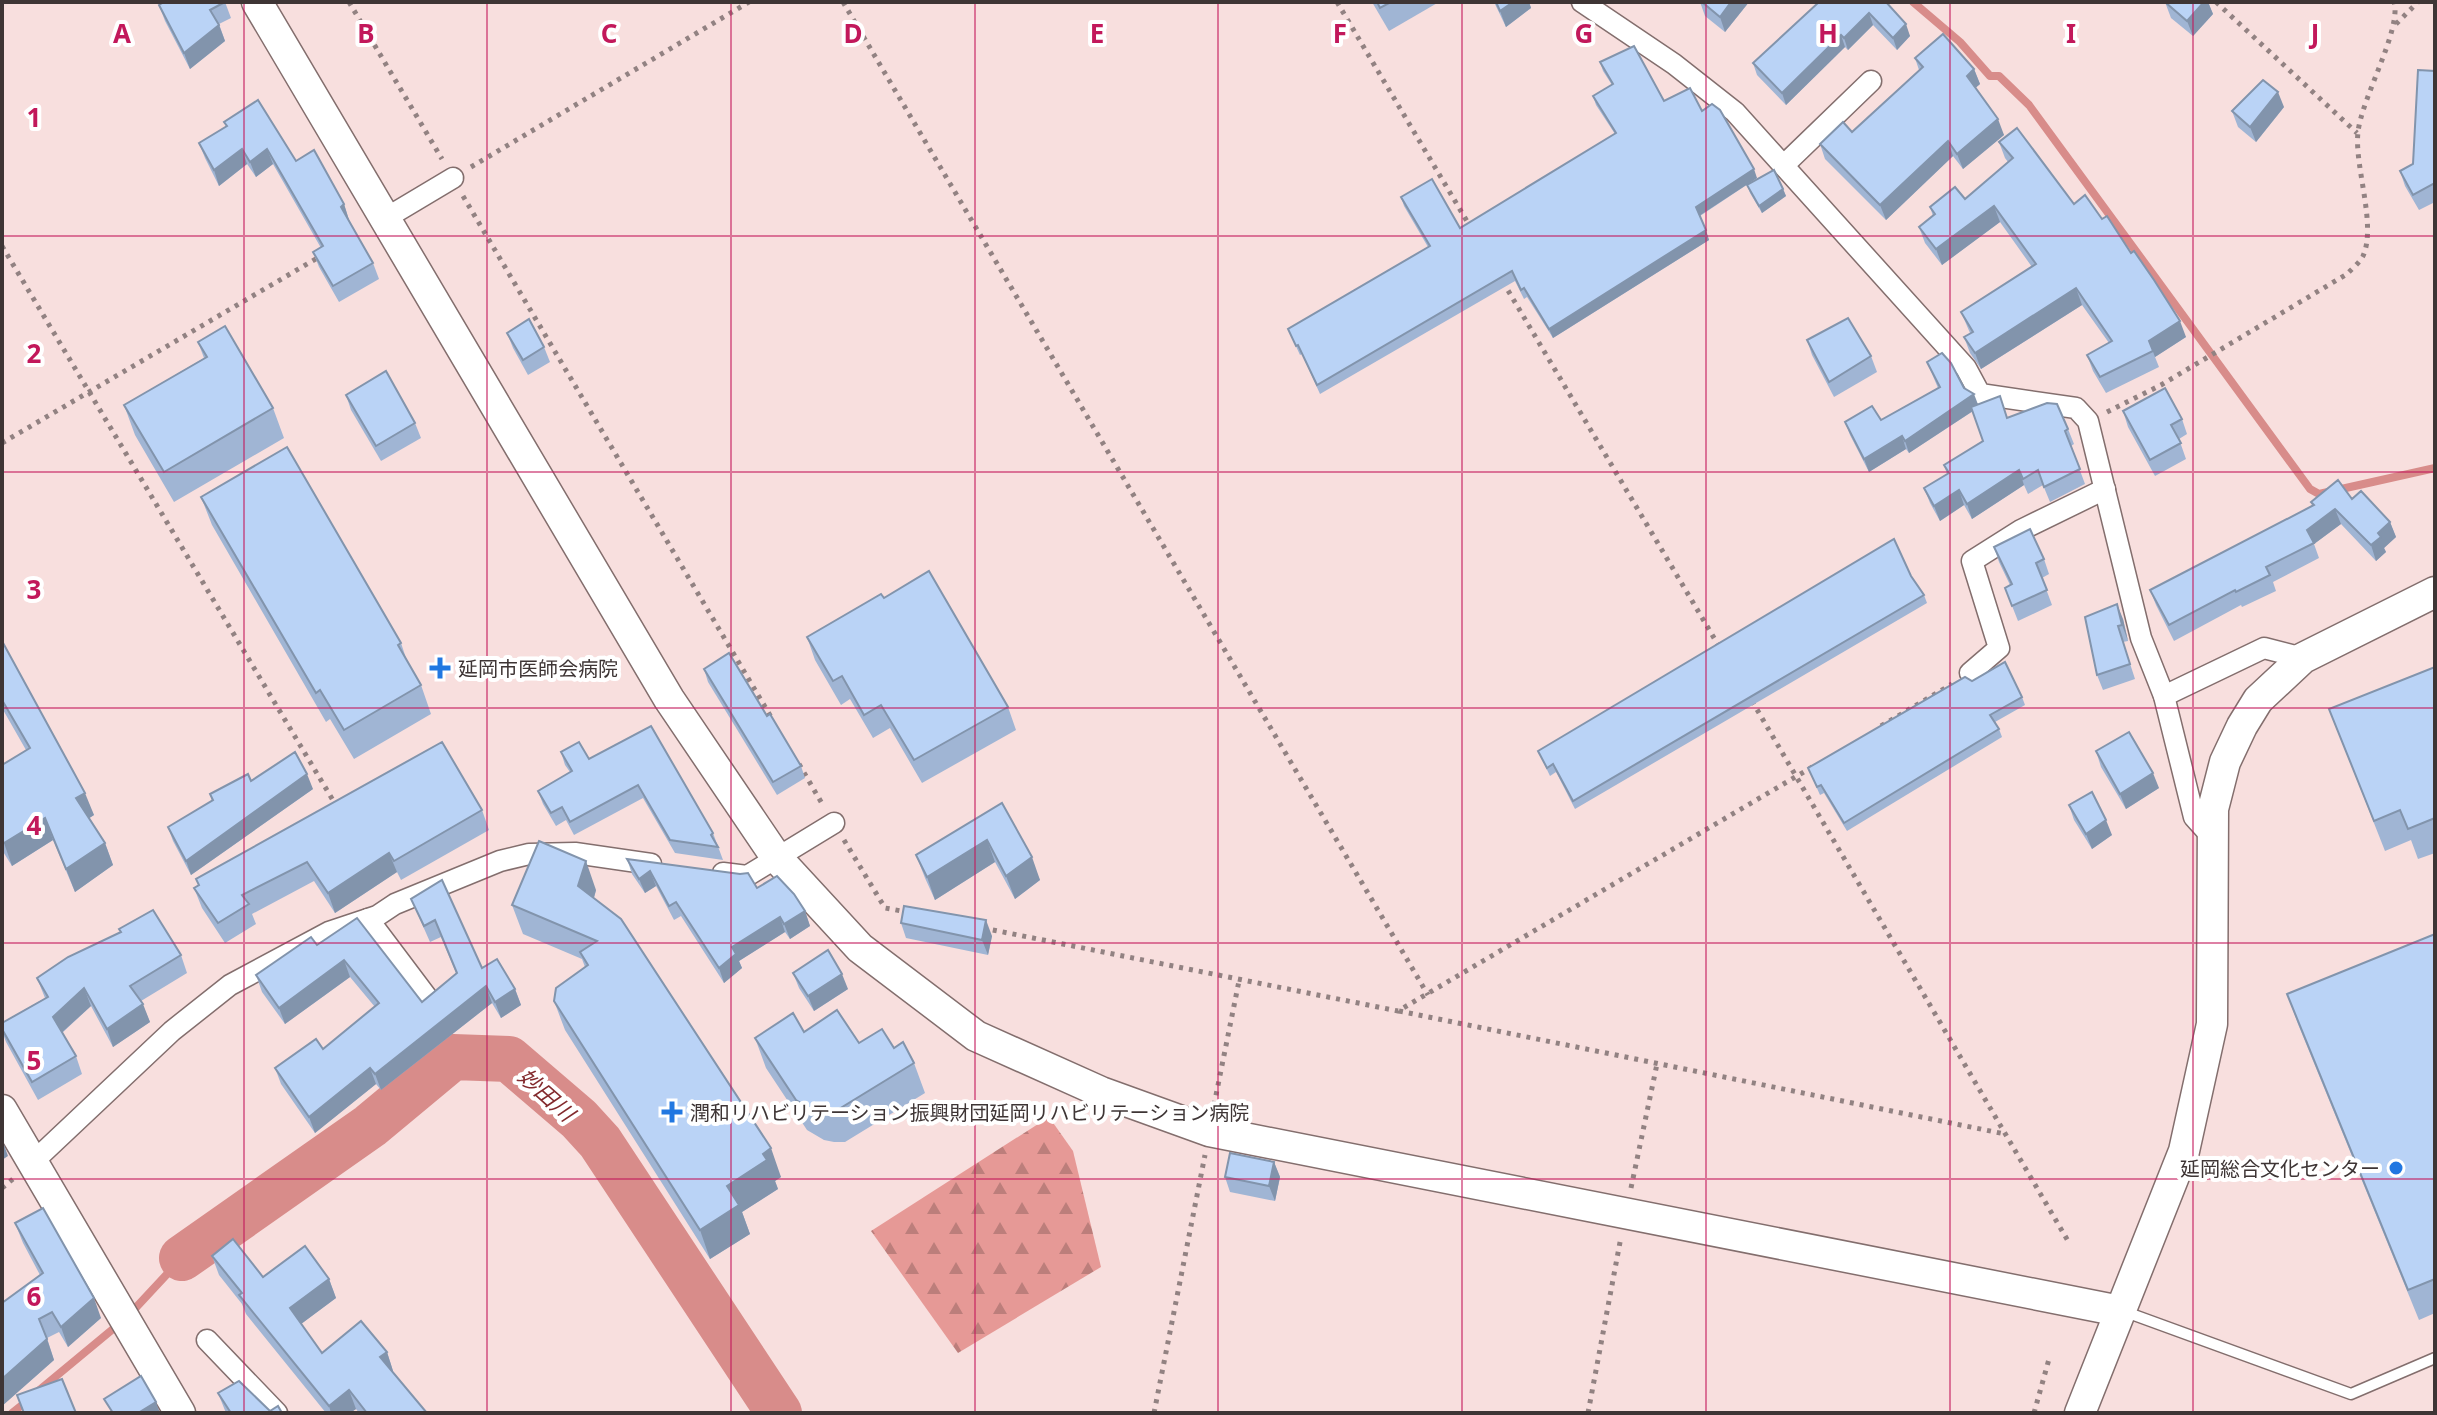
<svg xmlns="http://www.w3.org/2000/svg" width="2437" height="1415" font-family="'Noto Sans','Noto Sans JP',sans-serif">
<defs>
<pattern id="forest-firs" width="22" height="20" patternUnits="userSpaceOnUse" patternTransform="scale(2)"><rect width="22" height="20" fill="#e69996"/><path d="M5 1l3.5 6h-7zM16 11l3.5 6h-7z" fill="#bc7e7b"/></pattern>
</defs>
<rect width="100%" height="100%" fill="#f8dfde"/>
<polygon fill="url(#forest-firs)" points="1049,1117 1073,1151 1101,1267 958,1353 871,1231"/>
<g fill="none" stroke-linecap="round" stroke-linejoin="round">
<g stroke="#d88c8a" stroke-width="8">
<polyline points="1913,2 1960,42 1990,76 1999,76 2029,105 2310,489 2319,494 2435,468"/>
<polyline points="129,1315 182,1258"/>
<polyline points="37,1392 119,1324"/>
<polyline points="12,1413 27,1401"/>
</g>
<polyline stroke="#d88c8a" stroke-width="46" points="182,1258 370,1126 453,1057 509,1059 579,1119 600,1142 779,1413"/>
<defs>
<polyline id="lane" points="2123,1311 2351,1394 2435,1358"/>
<g id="street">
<polyline points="1582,2 1674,64 1735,112 1966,368 1980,394 2076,408 2088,421 2141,638 2164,696 2194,817 2212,837"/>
<polyline points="1784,165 1871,81"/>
<polyline points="386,218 453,178"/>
<polyline points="1970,673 1999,648 1972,561 2021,530 2105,489"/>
<polyline points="2164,696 2264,648 2303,658"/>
<polyline points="723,873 747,876 834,823"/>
<polyline points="368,919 429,1000"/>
<polyline points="33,1162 172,1031 230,985 329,932 377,916 395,904 500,861 529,854 575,853 651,864"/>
<polyline points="207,1340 277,1413"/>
</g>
<g id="secondary">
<polyline points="257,2 669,699 776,857 860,948 976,1036 1101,1092 1209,1131 2120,1311"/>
<polyline points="2,1110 180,1413"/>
<polyline points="2080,1413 2184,1151 2212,1024 2213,809 2225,762 2242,726 2258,700 2303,658 2435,592"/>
</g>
</defs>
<use href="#lane" stroke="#836e6d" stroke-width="13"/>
<use href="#street" stroke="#836e6d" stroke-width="23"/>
<use href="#secondary" stroke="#836e6d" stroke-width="33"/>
<g stroke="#928282" stroke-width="5" stroke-dasharray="4 6" stroke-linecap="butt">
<polyline points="349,2 442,159"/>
<polyline points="843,2 1428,995"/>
<polyline points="1337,2 1471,228"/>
<polyline points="2216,2 2357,133"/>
<polyline points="2396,24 2418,2"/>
<polyline points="471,167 749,2"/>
<polyline points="463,196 771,717"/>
<polyline points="2,246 337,807"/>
<polyline points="1503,282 1720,648"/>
<path d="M 2107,412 L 2161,385 L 2347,274 C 2352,269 2360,262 2363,256 C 2377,225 2354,166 2358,132 C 2362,97 2402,29 2394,2"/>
<polyline points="2,443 319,257"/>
<polyline points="1752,701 2068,1241"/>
<polyline points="1881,726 1952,684"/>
<polyline points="799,764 824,807"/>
<polyline points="844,840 885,908 907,912"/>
<polyline points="983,928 1398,1011 1814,766"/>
<polyline points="1399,1011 2005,1134"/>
<polyline points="1214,1105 1239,981"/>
<polyline points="2,1188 13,1179"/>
<polyline points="1631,1188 1657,1064"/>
<polyline points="1154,1413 1205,1155"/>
<polyline points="1588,1413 1621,1237"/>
<polyline points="2034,1413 2049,1359"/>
</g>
<use href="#lane" stroke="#fff" stroke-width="10"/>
<use href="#street" stroke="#fff" stroke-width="20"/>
<use href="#secondary" stroke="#fff" stroke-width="30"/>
</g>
<g fill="#a0b5d4">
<polygon points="225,2 231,18 219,24 225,41 190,69 165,21 159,5"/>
<polygon points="1372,2 1439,2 1389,31"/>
<polygon points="1494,2 1529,2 1531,8 1506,27"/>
<polygon points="1700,2 1749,2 1725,32 1705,16"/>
<polygon points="1886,2 1910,36 1897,50 1873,25 1848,50 1845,47 1786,105 1757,75 1753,63"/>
<polygon points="2165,2 2208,2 2213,14 2193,36 2171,18"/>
<polygon points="1915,58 1974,69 1980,84 1975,88 2004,135 1963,169 1953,156 1886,220 1825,159 1820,144 1852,132 1919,70"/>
<polygon points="1600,62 1664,101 1702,111 1757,178 1700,216 1709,240 1553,338 1527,297 1524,299 1515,281 1320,394 1302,354 1300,355 1288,329 1428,247 1404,206 1401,197 1460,228 1615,134 1596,105 1593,96 1612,85 1603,71"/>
<polygon points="2435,71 2435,202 2419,210 2405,186 2400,171 2413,164"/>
<polygon points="2284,107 2256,142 2238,127 2232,111"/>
<polygon points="224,122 296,161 344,204 349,220 373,263 379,279 339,302 319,267 313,252 321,248 273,164 256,177 247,164 219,186 205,158 199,143 226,127"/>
<polygon points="1999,142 2074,204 2186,337 2155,357 2159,367 2106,393 2093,371 2087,355 2109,343 2082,305 1981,369 1970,353 1964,337 1970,333 1961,312 2032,267 2000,222 1942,265 1925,243 1919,227 1933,216 1930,207 1965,199 2008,162 2005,158"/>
<polygon points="1747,185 1783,189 1786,196 1762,213 1750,193"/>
<polygon points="507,333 544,347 550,362 528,375 513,348"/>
<polygon points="1807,340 1871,356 1877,372 1834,397 1812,355"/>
<polygon points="198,342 273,408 284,438 174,502 135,435 124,405 204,358"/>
<polygon points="1927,362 1964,388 1978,405 2008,418 2068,429 2074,444 2071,446 2085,484 2050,502 2043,485 2028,494 2024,485 1972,519 1964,505 1940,521 1930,503 1924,488 1947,474 1944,465 1983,441 1973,411 1909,453 1906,449 1869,472 1850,435 1845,422 1881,420 1938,388"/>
<polygon points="346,395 415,423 421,438 381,461 351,410"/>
<polygon points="2123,411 2182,419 2187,434 2179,439 2186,459 2155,476 2128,427"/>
<polygon points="201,497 401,643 408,664 421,685 431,714 354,759 330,719 326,722 212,525"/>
<polygon points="2352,499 2390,522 2396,537 2384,548 2386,552 2376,561 2341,524 2314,544 2319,558 2273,582 2276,591 2242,607 2241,605 2174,641 2156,605 2150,590 2312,506 2311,502"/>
<polygon points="1994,547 2044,559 2049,574 2042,578 2052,605 2018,621 2005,588 2010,585 1999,562"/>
<polygon points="1911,576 1924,595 1927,603 1575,809 1556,772 1550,776 1538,751"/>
<polygon points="884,598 1008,707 1016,730 922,783 890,728 873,738 850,699 841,705 815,660 807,637"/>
<polygon points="2085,617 2123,619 2128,641 2123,642 2135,679 2103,690 2097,675"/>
<polygon points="2,641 94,815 89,818 105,843 113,865 75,892 53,840 12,866 2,850 2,765 26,750 2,708"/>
<polygon points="2435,667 2435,853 2418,859 2411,840 2385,851 2329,709"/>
<polygon points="704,669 767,716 801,766 805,778 777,795 708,682"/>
<polygon points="1972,681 2022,697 2025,705 1995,722 1999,729 2002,737 1847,831 1824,793 1820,795 1808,768"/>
<polygon points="651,726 713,833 723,860 675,853 643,798 574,835 566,820 556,826 543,804 538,791 570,772 565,765 561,752 589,759"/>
<polygon points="2096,751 2159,788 2126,809 2101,767"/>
<polygon points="313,789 191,875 173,841 168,827 212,801 210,794"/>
<polygon points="1002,803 1040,880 1015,899 995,862 935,900 925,878 916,855"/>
<polygon points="2069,805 2112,835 2092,849 2074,820"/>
<polygon points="482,810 489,830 401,880 397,872 335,913 314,881 252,914 256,924 225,943 202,908 194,888 199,886 196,879"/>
<polygon points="627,859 757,888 805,911 810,926 790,939 785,932 739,961 742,968 724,983 681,916 674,920 656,886 645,893 632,874"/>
<polygon points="442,880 482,968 515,989 521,1005 501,1018 492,1003 381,1090 376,1084 315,1133 281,1084 275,1068 323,1049 375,1007 350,977 285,1024 262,992 256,975 317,945 422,1002 456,973 441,937 430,942 411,899"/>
<polygon points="596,890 594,898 781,1177 775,1181 778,1189 742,1212 750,1234 710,1259 565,1030 554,1001 585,967 582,959 523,934 512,905"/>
<polygon points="901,923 992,936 988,955 906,938"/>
<polygon points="2435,934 2435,1313 2419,1320 2298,1024 2287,994"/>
<polygon points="181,955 187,973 141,1001 150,1022 113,1047 91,1006 62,1033 76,1056 82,1074 38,1100 6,1042 2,1031 2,1023 45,998 37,978"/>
<polygon points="793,973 848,989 814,1011 799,988"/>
<polygon points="804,1032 859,1043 894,1048 914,1063 925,1093 845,1142 834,1142 824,1140 807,1130 766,1068 755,1038"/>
<polygon points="1274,1162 1280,1177 1275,1201 1230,1192 1225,1177"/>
<polygon points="15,1223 101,1318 68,1347 59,1332 47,1338 54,1360 2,1406 40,1275 23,1243"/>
<polygon points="212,1256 263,1277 329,1279 336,1298 301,1324 322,1353 387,1352 393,1371 392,1371 427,1413 359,1413 356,1409 350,1413 326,1413 246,1314 242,1304 219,1275"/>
<polygon points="218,1393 270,1411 282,1413 226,1413"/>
</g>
<g fill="#8294ac">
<polygon points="1513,2 1529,2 1531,8 1506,27 1500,11"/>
<polygon points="1731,2 1749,2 1725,32 1720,17"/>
<polygon points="2204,2 2208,2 2213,14 2193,36 2187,21"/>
<polygon points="1869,13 1873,25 1848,50 1844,38"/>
<polygon points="1906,24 1910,36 1897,50 1893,38"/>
<polygon points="219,25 225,41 190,69 184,53"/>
<polygon points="1841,35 1845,47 1786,105 1782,93"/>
<polygon points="1974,69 1980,84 1972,91 1967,76"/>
<polygon points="2278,92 2284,107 2256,142 2250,127"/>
<polygon points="1998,119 2004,135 1963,169 1957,154"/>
<polygon points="1948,141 1953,156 1886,220 1880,205"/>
<polygon points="242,149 247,164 219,186 214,170"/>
<polygon points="267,149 273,164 256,177 250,162"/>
<polygon points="1754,169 1757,178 1699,216 1696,207"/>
<polygon points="1783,189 1786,196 1762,213 1759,206"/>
<polygon points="344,204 349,220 346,222 341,207"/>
<polygon points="1994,206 2000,222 1942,265 1936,249"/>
<polygon points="1706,230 1709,240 1553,338 1549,329"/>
<polygon points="2076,288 2082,305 1981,369 1975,353"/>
<polygon points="2180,321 2186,337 2155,357 2149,341"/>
<polygon points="1974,394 1979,407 1909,453 1905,441"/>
<polygon points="1902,436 1906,449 1869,472 1864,459"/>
<polygon points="2019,470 2024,485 1972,519 1967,504"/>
<polygon points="1959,490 1964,505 1940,521 1934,506"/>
<polygon points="2335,509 2341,524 2314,544 2307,530"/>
<polygon points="2390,522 2396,537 2384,548 2386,552 2376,561 2371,545 2378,533"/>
<polygon points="2117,604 2123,619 2128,641 2122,625"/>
<polygon points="2153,773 2159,788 2126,809 2120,794"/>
<polygon points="307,774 313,789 191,875 186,861"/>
<polygon points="85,793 94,815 85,821 76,798"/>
<polygon points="45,818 53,840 12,866 4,843"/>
<polygon points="2106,820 2112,835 2092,849 2086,834"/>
<polygon points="987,840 995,862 935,900 927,877"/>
<polygon points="105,843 113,865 75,892 66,869"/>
<polygon points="389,853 397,872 335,913 328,893"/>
<polygon points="1032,857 1040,880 1015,899 1006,876"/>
<polygon points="586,861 596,890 589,915 578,886"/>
<polygon points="650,871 656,886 645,893 639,879"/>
<polygon points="805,911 810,926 790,939 784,924"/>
<polygon points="780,917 785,932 739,961 742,968 724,983 719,968 732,947"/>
<polygon points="986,920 992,936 988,955 982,940"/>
<polygon points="344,960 350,977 285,1024 279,1008"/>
<polygon points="842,974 848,989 814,1011 808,996"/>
<polygon points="486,986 492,1003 381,1090 375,1074"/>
<polygon points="84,988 91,1006 59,1035 53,1017"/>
<polygon points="515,989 521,1005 501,1018 495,1002"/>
<polygon points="143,1004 150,1022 113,1047 107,1029"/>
<polygon points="370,1068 376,1084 315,1133 309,1117"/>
<polygon points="2,1139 8,1156 2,1160"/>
<polygon points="771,1148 781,1177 775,1181 778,1189 742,1212 750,1234 710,1259 700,1230 727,1186 763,1154"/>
<polygon points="1274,1162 1280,1177 1275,1201 1269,1186"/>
<polygon points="329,1279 336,1298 297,1327 290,1308"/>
<polygon points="94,1298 101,1318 68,1347 61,1327"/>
<polygon points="47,1339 54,1360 2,1406 2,1379"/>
<polygon points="387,1352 393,1371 387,1376 380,1357"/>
<polygon points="349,1390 356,1409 350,1413 331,1413 329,1406"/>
<polygon points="156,1402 160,1413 138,1413"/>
</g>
<g fill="#bad3f6" stroke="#8294ac" stroke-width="2">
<polygon points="164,2 225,2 210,10 219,25 184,53 159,5"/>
<polygon points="1377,2 1391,2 1380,8"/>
<polygon points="1496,2 1513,2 1500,11"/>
<polygon points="1702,2 1731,2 1720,17"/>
<polygon points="1819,2 1886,2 1906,24 1893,38 1869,13 1844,38 1841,35 1782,93 1753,63"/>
<polygon points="2165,2 2204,2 2187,21"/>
<polygon points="1943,34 1974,69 1967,76 1998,119 1957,154 1948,141 1880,205 1820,144 1843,122 1852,132 1923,67 1915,58"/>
<polygon points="1634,46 1664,101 1690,88 1702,111 1712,104 1720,110 1754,169 1696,207 1706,230 1549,329 1524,288 1521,290 1512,271 1317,385 1298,345 1296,346 1288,329 1430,246 1401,197 1432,179 1460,228 1616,133 1593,96 1613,84 1600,62"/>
<polygon points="2418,70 2435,71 2435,183 2413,195 2400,171 2413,164"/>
<polygon points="2263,80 2278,92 2250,127 2232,111"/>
<polygon points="258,100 296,161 314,150 344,204 341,207 373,263 333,286 313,252 323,246 267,149 250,162 242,149 214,170 199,143 227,126 224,122"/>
<polygon points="2017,128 2074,204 2085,195 2102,219 2107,216 2131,253 2134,251 2154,280 2180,321 2149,341 2153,351 2100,377 2087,355 2112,341 2076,288 1975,353 1964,337 1973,332 1961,312 2036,264 1994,206 1936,249 1919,227 1935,214 1930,207 1955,187 1965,199 2013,158 1999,142"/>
<polygon points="1774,170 1783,189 1759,206 1747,185"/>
<polygon points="1848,318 1871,356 1829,382 1807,340"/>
<polygon points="529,319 544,347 523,360 507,333"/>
<polygon points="225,326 273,408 164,472 124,405 207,357 198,342"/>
<polygon points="1942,353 1951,363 1964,388 1974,394 1905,441 1902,436 1864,459 1845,422 1872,406 1881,420 1940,387 1927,362"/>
<polygon points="386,371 415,423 376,446 346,395"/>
<polygon points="2165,388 2182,419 2171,425 2181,443 2150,460 2123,411"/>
<polygon points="2000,396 2007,418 2047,403 2057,404 2068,429 2065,431 2080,469 2044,487 2038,470 2023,479 2019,470 1967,504 1959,490 1934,506 1924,488 1949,473 1944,465 1983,441 1971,407"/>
<polygon points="287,447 401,643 398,645 421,685 344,730 320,690 316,693 201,497"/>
<polygon points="2338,480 2352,499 2361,491 2390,522 2378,533 2381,537 2371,545 2335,509 2307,530 2314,543 2266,567 2270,575 2236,592 2235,590 2169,625 2150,590 2314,505 2311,502"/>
<polygon points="2030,529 2044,559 2036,563 2047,590 2012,606 2005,588 2012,584 1994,547"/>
<polygon points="1894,539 1911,576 1924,595 1573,801 1553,764 1547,768 1538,751"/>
<polygon points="929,571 1008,707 914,760 881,705 864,715 842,676 833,681 807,637 881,594 884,598"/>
<polygon points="2117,604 2122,625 2118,626 2130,664 2097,675 2085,617"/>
<polygon points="2,641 85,793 76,798 105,843 66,869 45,818 4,843 2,841 2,765 30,748 2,700"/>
<polygon points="729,653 767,716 770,714 801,766 773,782 704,669"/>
<polygon points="2005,662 2022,697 1990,715 1999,729 1844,823 1821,785 1817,787 1808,768 1965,677 1972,681"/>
<polygon points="2435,667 2435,818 2408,829 2400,810 2374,821 2329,709"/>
<polygon points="651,726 713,833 711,835 718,847 670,840 638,785 570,822 562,807 551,813 538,791 572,771 561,752 579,742 589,759"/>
<polygon points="2129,732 2153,773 2120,794 2096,751"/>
<polygon points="442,742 482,810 394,861 389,853 328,893 307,862 242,895 249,904 218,923 194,888 199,885 196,879"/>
<polygon points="295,752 307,774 186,861 168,827 213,800 210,794 248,774 251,781"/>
<polygon points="2092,792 2106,820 2086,834 2069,805"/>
<polygon points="1002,803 1032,857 1006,876 987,840 927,877 916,855"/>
<polygon points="539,841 586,861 578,886 621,919 771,1148 763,1154 767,1160 727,1186 739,1205 700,1230 554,1001 556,988 588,965 580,952 597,941 512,905"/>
<polygon points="627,859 740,874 748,873 757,888 777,876 794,894 805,911 784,924 780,917 732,947 736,954 719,968 676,902 669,906 650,871 639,879"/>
<polygon points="442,880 482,968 497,959 515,989 495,1002 486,986 375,1074 370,1068 309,1117 275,1068 316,1039 323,1049 379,1003 344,960 279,1008 256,975 311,937 317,945 357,918 422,1002 457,973 435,920 424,926 411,899"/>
<polygon points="904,906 986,920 982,940 901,923"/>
<polygon points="153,910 181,955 130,986 143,1004 107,1029 84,988 53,1017 76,1056 32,1082 2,1029 2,1023 48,997 37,978 68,957 121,932 119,929"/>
<polygon points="2435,934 2435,1279 2408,1290 2287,994"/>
<polygon points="828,950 842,974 808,996 793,973"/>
<polygon points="837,1010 859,1043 882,1029 894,1048 903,1042 914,1063 834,1112 823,1112 813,1110 796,1100 755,1038 793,1013 804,1032"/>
<polygon points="1230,1153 1274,1162 1269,1186 1225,1177"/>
<polygon points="43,1208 94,1298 61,1327 52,1312 39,1319 47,1339 2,1379 2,1303 43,1273 15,1223"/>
<polygon points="233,1239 263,1277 305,1246 329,1279 290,1308 322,1353 361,1321 387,1352 380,1357 427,1413 367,1413 349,1390 329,1406 239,1295 242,1293 212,1256"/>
<polygon points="141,1376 156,1402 138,1413 113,1413 104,1399"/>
<polygon points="62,1379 76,1413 24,1413 17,1395"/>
<polygon points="239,1381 270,1411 278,1406 282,1413 231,1413 218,1393"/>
</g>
<path fill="none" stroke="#c2185b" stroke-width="2" stroke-opacity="0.55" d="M 244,2 L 244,1413M 487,2 L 487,1413M 731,2 L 731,1413M 975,2 L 975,1413M 1218,2 L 1218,1413M 1462,2 L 1462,1413M 1706,2 L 1706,1413M 1950,2 L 1950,1413M 2193,2 L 2193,1413M 2,236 L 2435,236M 2,472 L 2435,472M 2,708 L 2435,708M 2,943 L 2435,943M 2,1179 L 2435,1179"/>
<g fill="#2177e1" stroke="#fff" stroke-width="3">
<path d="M436 656h8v8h8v8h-8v8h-8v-8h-8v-8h8z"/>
<path d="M668 1100h8v8h8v8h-8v8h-8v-8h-8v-8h8z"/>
<circle cx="2396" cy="1168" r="8"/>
</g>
<g text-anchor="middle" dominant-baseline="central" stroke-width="8" stroke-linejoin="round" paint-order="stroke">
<g font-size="20" fill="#3e3535" stroke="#fff" text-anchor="start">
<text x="458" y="668">延岡市医師会病院</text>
<text x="690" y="1112">潤和リハビリテーション振興財団延岡リハビリテーション病院</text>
<text x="2380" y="1168" text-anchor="end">延岡総合文化センター</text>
</g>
<g font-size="22" font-style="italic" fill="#832a2d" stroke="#fff">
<text transform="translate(547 1094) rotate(42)">妙田川</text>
</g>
</g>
<g font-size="26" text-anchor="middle" font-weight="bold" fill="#c2185b" stroke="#fff" stroke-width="8" stroke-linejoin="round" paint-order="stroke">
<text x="122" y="43">A</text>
<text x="366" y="43">B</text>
<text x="609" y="43">C</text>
<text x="853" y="43">D</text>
<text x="1097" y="43">E</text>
<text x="1340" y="43">F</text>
<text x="1584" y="43">G</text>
<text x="1828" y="43">H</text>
<text x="2071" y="43">I</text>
<text x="2315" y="43">J</text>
<text x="34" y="127">1</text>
<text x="34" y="363">2</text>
<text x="34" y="599">3</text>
<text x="34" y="835">4</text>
<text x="34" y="1070">5</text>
<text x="34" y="1306">6</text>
</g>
<rect width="2437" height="1415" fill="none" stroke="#3e3535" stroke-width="8"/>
</svg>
